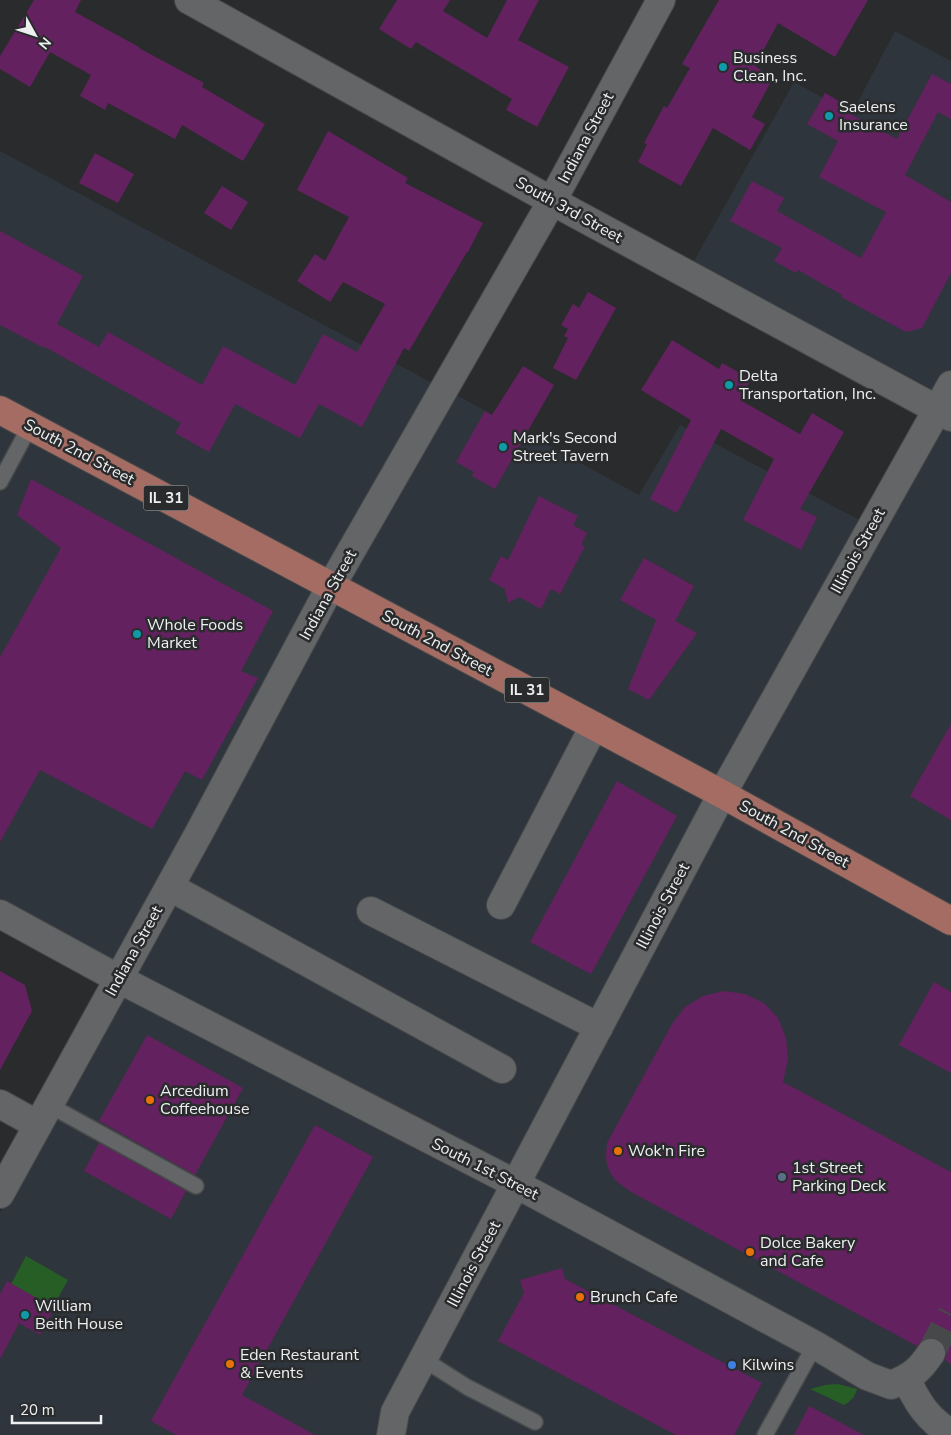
<svg xmlns="http://www.w3.org/2000/svg" width="951" height="1435" font-family="'Nunito Sans',sans-serif">
<rect width="100%" height="100%" fill="#292b2d"/>
<g fill="#2f353c">
<polygon points="895,31 951,61 951,374 935,402 690,268 794,82 852,113"/>
<polygon points="0,151 434,384 331,572 0,400"/>
<polygon points="451,392 639,495 680,425 867,524 718,784 339,583"/>
<polygon points="0,416 709,799 512,1171 0,905"/>
<polygon points="939,420 951,427 951,912 733,791"/>
<polygon points="727,811 951,931 951,1435 399,1435 404,1408"/>
<polygon points="121,989 504,1187 381,1435 0,1435 0,1213"/>
</g>
<g fill="#265e25">
<polygon points="26,1256 68,1280 53,1307 11,1284"/>
<path d="M 838,1384 L 857,1389 C 855,1397 851,1401 844,1405 L 810,1389 L 825,1385 Z"/>
</g>
<g fill="#64215f">
<polygon points="34,0 81,0 75,12 139,47 139,48 204,83 202,87 265,124 243,161 182,125 175,139 108,103 105,110 80,96 91,75 50,52 30,87 0,69 0,56"/>
<polygon points="397,0 450,0 443,11 487,38 507,0 539,0 518,40 569,67 537,127 506,110 512,99 416,42 411,49 379,29"/>
<polygon points="719,0 868,0 835,57 778,23 755,66 773,78 752,117 765,124 750,150 713,128 681,186 638,162 647,144 644,143 664,106 667,108 690,68 682,64"/>
<polygon points="932,74 951,84 951,119 938,112 905,175 951,202 951,273 922,328 906,332 841,297 842,295 798,270 796,273 774,261 782,248 730,221 752,181 784,198 777,211 861,258 886,212 819,177 838,141 807,124 825,93 851,108 848,113 897,139"/>
<polygon points="328,131 408,178 405,183 483,223 468,252 467,252 409,351 404,348 362,427 319,404 300,438 235,404 209,452 175,433 181,423 45,347 44,348 0,325 0,231 83,276 57,324 99,347 108,332 202,385 223,346 295,385 323,334 357,352 385,304 343,282 330,302 297,281 315,254 325,261 349,217 297,190"/>
<polygon points="95,153 134,174 118,203 79,183"/>
<polygon points="222,186 248,202 231,230 204,213"/>
<polygon points="588,292 616,308 576,380 553,368 568,338 564,336 568,329 561,325 573,304 579,308"/>
<polygon points="672,340 719,369 722,363 751,379 740,400 800,434 812,413 844,432 800,509 817,517 801,550 743,520 774,459 721,429 677,513 650,499 691,420 641,390"/>
<polygon points="523,366 554,385 495,489 472,476 474,472 456,462 485,411 492,415"/>
<polygon points="31,479 273,611 241,671 258,678 202,780 185,771 152,829 40,770 0,842 0,657 61,548 17,515"/>
<polygon points="539,496 578,516 573,525 587,533 581,545 585,546 560,594 551,589 541,609 519,597 508,603 505,589 489,580 501,556 508,560"/>
<polygon points="644,558 694,586 675,621 697,633 649,700 628,689 656,620 620,600"/>
<polygon points="951,724 951,820 910,796"/>
<polygon points="617,781 677,816 591,974 530,942"/>
<polygon points="0,971 25,985 32,1011 0,1070"/>
<polygon points="934,982 951,992 951,1073 899,1045"/>
<polygon points="724,991 745,994 764,1003 778,1018 786,1038 788,1059 783,1082 951,1172 951,1364 945,1360 947,1354 945,1347 940,1340 932,1337 925,1339 917,1346 631,1192 616,1181 611,1174 607,1165 606,1155 607,1143 672,1024 685,1007 703,996"/>
<polygon points="147,1035 243,1088 195,1175 99,1121"/>
<polygon points="315,1125 373,1157 242,1395 315,1435 176,1435 151,1421"/>
<polygon points="99,1143 186,1191 171,1219 84,1171"/>
<polygon points="562,1268 565,1279 762,1383 734,1435 676,1435 498,1341 524,1293 520,1280"/>
<polygon points="7,1281 54,1308 40,1335 19,1323 0,1359 0,1294"/>
<polygon points="809,1406 864,1435 794,1435"/>
</g>
<g fill="none" stroke-linecap="round" stroke-linejoin="round">
<polyline stroke="#47484a" stroke-width="28" stroke-dasharray="28 14" stroke-linecap="butt" points="931,1353 951,1314"/>
<defs>
<g id="lane">
<polyline points="0,482 30,426"/>
<polyline points="49,1105 196,1186"/>
<polyline points="423,1359 467,1387 535,1422"/>
<polyline points="765,1435 815,1345"/>
</g>
<g id="street">
<polyline points="170,887 502,1069"/>
<polyline points="501,905 594,726"/>
<polyline points="371,911 599,1027"/>
<path d="M 0,914 L 119,979 L 516,1184 L 815,1345 L 867,1376 L 891,1385 C 911,1377 919,1371 931,1353"/>
<polyline points="0,1104 38,1125"/>
<polyline points="0,1194 199,833 327,593 552,201 661,0"/>
<path d="M 906,1379 C 919,1405 927,1418 951,1434"/>
<polyline points="391,1435 395,1412 722,794 951,385"/>
</g>
<polyline id="secondary" points="189,0 552,201 951,417"/>
<polyline id="primary" points="0,410 722,794 951,921"/>
</defs>
<use href="#lane" stroke="#47494a" stroke-width="18"/>
<use href="#street" stroke="#47494a" stroke-width="30"/>
<use href="#secondary" stroke="#47494a" stroke-width="30"/>
<use href="#primary" stroke="#47494a" stroke-width="30"/>
<use href="#lane" stroke="#636567" stroke-width="15"/>
<use href="#street" stroke="#636567" stroke-width="28"/>
<use href="#secondary" stroke="#636567" stroke-width="28"/>
<use href="#primary" stroke="#a56c63" stroke-width="28"/>
</g>
<g fill="#0f9aa8" stroke="#292b2d" stroke-width="2">
<circle cx="723" cy="67" r="5"/>
<circle cx="829" cy="116" r="5"/>
<circle cx="729" cy="385" r="5"/>
<circle cx="503" cy="447" r="5"/>
<circle cx="137" cy="634" r="5"/>
<circle cx="25" cy="1315" r="5"/>
</g>
<g fill="#e8710a" stroke="#292b2d" stroke-width="2">
<circle cx="150" cy="1100" r="5"/>
<circle cx="618" cy="1151" r="5"/>
<circle cx="750" cy="1252" r="5"/>
<circle cx="580" cy="1297" r="5"/>
<circle cx="230" cy="1364" r="5"/>
</g>
<circle fill="#5c6f8a" stroke="#292b2d" stroke-width="2" cx="782" cy="1177" r="5"/>
<circle fill="#3f7fe0" stroke="#292b2d" stroke-width="2" cx="732" cy="1365" r="5"/>
<g text-anchor="middle" dominant-baseline="central" stroke-width="5" stroke-linejoin="round" paint-order="stroke">
<g fill="#292b2d" stroke="#b3b4b6" stroke-width="1">
<rect x="143.5" y="485.5" width="45" height="25" rx="4"/>
<rect x="504.5" y="677.5" width="45" height="25" rx="4"/>
</g>
<g font-size="15" font-weight="bold" fill="#eeeff0">
<text x="166" y="498">IL 31</text>
<text x="527" y="690">IL 31</text>
</g>
<g font-size="16" fill="#eeeff0" stroke="#292b2d" text-anchor="start">
<text x="733" y="58">Business<tspan x="733" dy="18">Clean, Inc.</tspan></text>
<text x="839" y="107">Saelens<tspan x="839" dy="18">Insurance</tspan></text>
<text x="739" y="376">Delta<tspan x="739" dy="18">Transportation, Inc.</tspan></text>
<text x="513" y="438">Mark's Second<tspan x="513" dy="18">Street Tavern</tspan></text>
<text x="147" y="625">Whole Foods<tspan x="147" dy="18">Market</tspan></text>
<text x="160" y="1091">Arcedium<tspan x="160" dy="18">Coffeehouse</tspan></text>
<text x="628" y="1151">Wok'n Fire</text>
<text x="792" y="1168">1st Street<tspan x="792" dy="18">Parking Deck</tspan></text>
<text x="760" y="1243">Dolce Bakery<tspan x="760" dy="18">and Cafe</tspan></text>
<text x="590" y="1297">Brunch Cafe</text>
<text x="35" y="1306">William<tspan x="35" dy="18">Beith House</tspan></text>
<text x="240" y="1355">Eden Restaurant<tspan x="240" dy="18">&amp; Events</tspan></text>
<text x="742" y="1365">Kilwins</text>
</g>
<g font-size="16" fill="#eeeff0" stroke="#292b2d">
<text transform="translate(586 138) rotate(-62)">Indiana Street</text>
<text transform="translate(569 210) rotate(29)">South 3rd Street</text>
<text transform="translate(79 452) rotate(28)">South 2nd Street</text>
<text transform="translate(858 551) rotate(-61)">Illinois Street</text>
<text transform="translate(328 595) rotate(-61)">Indiana Street</text>
<text transform="translate(437 643) rotate(28)">South 2nd Street</text>
<text transform="translate(794 834) rotate(29)">South 2nd Street</text>
<text transform="translate(663 906) rotate(-62)">Illinois Street</text>
<text transform="translate(134 951) rotate(-61)">Indiana Street</text>
<text transform="translate(485 1169) rotate(27)">South 1st Street</text>
<text transform="translate(474 1264) rotate(-62)">Illinois Street</text>
</g>
</g>
<g transform="translate(35 35) rotate(130)" stroke="#292b2d" stroke-width="4" paint-order="stroke">
<path d="M0-4L9 19L0 12L-9 19Z" fill="#eeeff0"/>
<text y="-8" font-size="14" font-weight="bold" text-anchor="middle" fill="#eeeff0">N</text>
</g>
<path d="M12 1415v8h89v-8" fill="none" stroke="#eeeff0" stroke-width="2.5"/>
<text x="20" y="1415" font-size="15" fill="#eeeff0" stroke="#292b2d" stroke-width="4" paint-order="stroke">20 m</text>
</svg>
